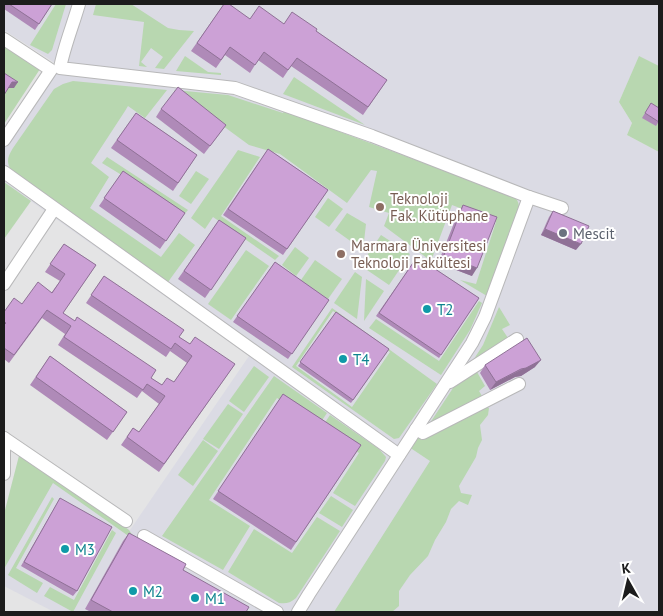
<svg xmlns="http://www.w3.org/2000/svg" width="663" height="616" font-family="'PT Sans',sans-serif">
<rect width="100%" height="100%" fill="#e4e4e5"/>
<polygon fill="#dbdbe4" points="4,4 659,4 659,66 639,57 619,102 632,123 627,135 659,152 659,612 54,612 4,586 4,514 20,452 130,530 249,356 4,182 4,146 56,69 55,63 4,30"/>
<g fill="#b8d7b0" fill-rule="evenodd">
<polygon points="56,4 66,4 52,50 48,54 30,45"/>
<polygon points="96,4 131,4 168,28 179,30 194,31 164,69 155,68 163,57 151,48 141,62 147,67 139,66 144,22 93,15"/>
<polygon points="4,46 40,69 4,124"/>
<polygon points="185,56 208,72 221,73 221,75 176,71"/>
<polygon points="639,56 659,66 659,152 627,135 632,123 619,102"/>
<polygon points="294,77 365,125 283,94"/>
<path d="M 73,81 L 167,90 L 145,118 L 128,106 L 125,111 L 91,163 L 109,177 L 90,208 L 161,257 L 179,233 L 195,245 L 168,282 L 12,172 C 6,162 7,158 13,148 L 54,89 L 63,84 Z"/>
<path d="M 174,90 L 228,95 L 283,113 L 284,111 L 513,196 C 518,200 519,203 519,209 L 487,296 L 460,280 L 476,284 L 496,222 L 452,205 L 431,261 L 384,226 L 389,213 L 369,207 L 377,171 L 371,170 L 347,203 L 280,154 L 249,145 Z"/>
<polygon points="238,150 260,157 221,216 279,256 275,260 213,217 205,229 191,218"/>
<polygon points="107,157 188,210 181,218 120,174 102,163"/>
<polygon points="196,171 209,179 191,204 179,196"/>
<polygon points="4,182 31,201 4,239"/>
<polygon points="328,198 343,209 329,227 315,217"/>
<polygon points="347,213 366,224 363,250 335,230"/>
<polygon points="381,235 410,254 389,285 367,270 368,254"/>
<polygon points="295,247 309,258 296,276 282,265"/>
<polygon points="246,250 269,266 231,320 208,304"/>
<polygon points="315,260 342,279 328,299 301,280"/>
<polygon points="355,272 362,277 357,319 334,303"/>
<polygon points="366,279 384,291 364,321"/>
<polygon points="479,301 482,303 470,330 441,375 369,328 376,319 439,361"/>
<polygon points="499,307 510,325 502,329 508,338 472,362 483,345"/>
<path d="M 332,308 L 437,384 L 399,438 L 394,439 L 292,367 ZM 333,311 L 390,352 L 352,407 L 296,366 Z"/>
<polygon points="254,366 269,377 244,412 229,401"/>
<polygon points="477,372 485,386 479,391 482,396 428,426 455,385"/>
<polygon points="274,376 327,413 319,425 277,398 209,500 250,526 223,570 162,536"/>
<polygon points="228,404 243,414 219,449 203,439"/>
<polygon points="483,406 489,408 488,415 480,425 482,440 478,448 476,457 459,486 461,493 472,495 468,505 459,501 451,509 446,522 435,540 428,556 410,575 399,591 399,606 392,612 334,612 430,461 409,447 416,436 422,440"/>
<polygon points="330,415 379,449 386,457 385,461 355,506 333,493 359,453 322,427"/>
<polygon points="203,440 218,451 193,486 178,475"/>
<polygon points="20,452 129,530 137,542 53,483 4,569 4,514"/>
<polygon points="331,496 353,510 342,527 319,513"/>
<polygon points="52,497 54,499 16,568 43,583 37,593 8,575"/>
<path d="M 317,517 L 340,531 L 296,598 C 290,603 286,604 279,603 L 228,572 L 254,529 L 292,553 Z"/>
<polygon points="112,530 116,533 73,612 44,596 50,587 74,600"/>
</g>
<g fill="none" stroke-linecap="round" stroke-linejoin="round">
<defs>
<g id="minor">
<path d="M 79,4 C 73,25 64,47 60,68 L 235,88 L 372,136 L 529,197 L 485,317 L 472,343 L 309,594 L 298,612"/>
<polyline points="4,39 51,70 4,140"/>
<polyline points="4,172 399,455"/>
<polyline points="529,197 562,208"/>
<polyline points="4,284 54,209"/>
<polyline points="450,382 517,339"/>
<polyline points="416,429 423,433 519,384"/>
<polyline points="4,438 126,521"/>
<polyline points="4,474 4,438"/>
<polyline points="144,536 277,612"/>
</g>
</defs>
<use href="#minor" stroke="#b8b8b9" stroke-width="14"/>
<use href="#minor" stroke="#fff" stroke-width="12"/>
</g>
<g fill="#af8ab8">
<polygon points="4,4 52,4 35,30 4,9"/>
<polygon points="224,4 250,19 284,24 316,31 387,80 363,115 291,66 283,78 258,60 250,73 225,55 216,68 191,51"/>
<polygon points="651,103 659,121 656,126 642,118"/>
<polygon points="161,109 226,125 204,154 156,117"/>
<polygon points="136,113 197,155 173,191 111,148"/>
<polygon points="268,149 328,190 283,255 223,215"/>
<polygon points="123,171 185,213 160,249 99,206"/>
<polygon points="463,205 472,276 438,263 458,213"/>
<polygon points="553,211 576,250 541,235 549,217"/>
<polygon points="219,220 246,238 205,298 178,279"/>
<polygon points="64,244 96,265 63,313 151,378 162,385 174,382 187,363 170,351 166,357 86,303 104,276 179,337 190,344 235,364 159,472 121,445 133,428 139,432 159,404 142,391 137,398 58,345 65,334 42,318 9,363 4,359 4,312 52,292 60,281 45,272"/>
<polygon points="417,257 479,298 439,358 376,316"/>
<polygon points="275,262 329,300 288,359 233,322"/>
<polygon points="336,312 389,349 351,403 298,366"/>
<polygon points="50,356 127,412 107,440 30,385"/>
<polygon points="485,365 535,367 521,376 515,377 490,390 480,373"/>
<polygon points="283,394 361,445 291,550 213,499"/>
<polygon points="60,498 77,591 73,596 21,566"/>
<polygon points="129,533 183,570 246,612 91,612 85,609 123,541"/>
</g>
<g fill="#8f7196">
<polygon points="12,82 18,82 14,88 8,88"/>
<polygon points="545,229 581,244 576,250 541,235"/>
<polygon points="444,255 477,268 472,276 438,263"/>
<polygon points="541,360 535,367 521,376 515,377 490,390 496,382"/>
</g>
<g fill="#cca1d6" stroke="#8f7196">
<polygon points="9,4 52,4 39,24"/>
<polygon points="224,4 229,4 250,19 259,6 284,24 292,12 317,29 316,31 387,80 368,107 297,58 288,70 264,52 255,65 230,47 221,60 197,43"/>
<polygon points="4,73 18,82 12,82 4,95"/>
<polygon points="178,87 226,125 210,146 161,109"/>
<polygon points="651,103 659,108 659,122 645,113"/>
<polygon points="136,113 197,155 178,183 117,140"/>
<polygon points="268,149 328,190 287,249 228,209"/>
<polygon points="123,171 185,213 166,241 104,198"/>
<polygon points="463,205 497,217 477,268 444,255"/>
<polygon points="553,211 589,226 581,244 545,229"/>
<polygon points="219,220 246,238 211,290 184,271"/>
<polygon points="64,244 96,265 63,313 75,321 77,317 156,370 151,378 162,385 167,378 174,382 192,356 175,343 171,349 91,295 104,276 184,330 179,337 190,344 195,337 235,364 164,464 127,437 133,428 139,432 165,396 147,384 143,390 64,337 71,326 47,310 14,355 4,348 4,325 6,323 4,322 4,312 14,298 22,304 38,282 52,293 65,274 50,264"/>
<polygon points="417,257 479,298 441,355 379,313"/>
<polygon points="275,262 329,300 292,354 237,316"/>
<polygon points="336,312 389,349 353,400 300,362"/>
<polygon points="527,338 541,360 526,368 521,369 496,382 485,365"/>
<polygon points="50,356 127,412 113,432 36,377"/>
<polygon points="283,394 361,445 296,542 218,491"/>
<polygon points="60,498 112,527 77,591 24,562"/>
<polygon points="129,533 186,564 183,570 249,607 246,612 113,612 91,600"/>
</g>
<g fill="#8d6e63" stroke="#fff" stroke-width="2">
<circle cx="380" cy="207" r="5"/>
<circle cx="341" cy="254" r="5"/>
</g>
<circle fill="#6b7280" stroke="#fff" stroke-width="2" cx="563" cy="233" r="5"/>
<g fill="#0f9aa8" stroke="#fff" stroke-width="2">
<circle cx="427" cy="309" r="5"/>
<circle cx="343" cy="359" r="5"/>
<circle cx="65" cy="549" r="5"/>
<circle cx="133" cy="591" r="5"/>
<circle cx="195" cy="598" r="5"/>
</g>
<g text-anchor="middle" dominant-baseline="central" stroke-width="4" stroke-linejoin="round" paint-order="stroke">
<g font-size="15" fill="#785e54" stroke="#fff" text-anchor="start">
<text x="390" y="198">Teknoloji<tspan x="390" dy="17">Fak. Kütüphane</tspan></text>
<text x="351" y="245">Marmara Üniversitesi<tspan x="351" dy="17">Teknoloji Fakültesi</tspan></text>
</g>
<g font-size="15" fill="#5b616d" stroke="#fff" text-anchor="start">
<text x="573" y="233">Mescit</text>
</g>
<g font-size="15" fill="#0d838f" stroke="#fff" text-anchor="start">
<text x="437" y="309">T2</text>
<text x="353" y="359">T4</text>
<text x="75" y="549">M3</text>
<text x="143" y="591">M2</text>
<text x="205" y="598">M1</text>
</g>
</g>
<rect width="663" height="616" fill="none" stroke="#1c1c1c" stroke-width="10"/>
<g transform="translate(628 581) rotate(352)" stroke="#ffffff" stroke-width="4" paint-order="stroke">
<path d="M0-4L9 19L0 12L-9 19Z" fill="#1c1c1c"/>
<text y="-8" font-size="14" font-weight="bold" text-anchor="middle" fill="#1c1c1c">K</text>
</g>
</svg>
